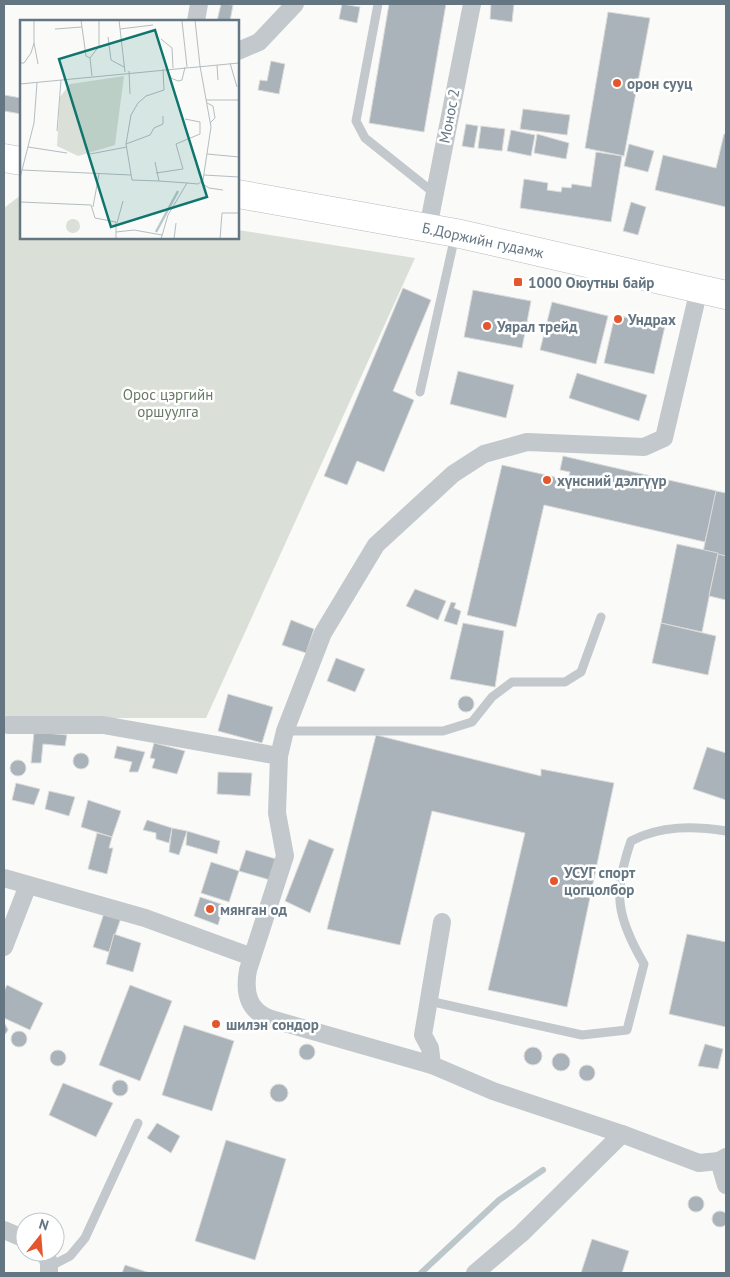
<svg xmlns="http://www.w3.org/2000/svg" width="730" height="1277" font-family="'PT Sans',sans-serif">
<rect width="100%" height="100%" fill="#fafaf8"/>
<polygon fill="#dadfd7" points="21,195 21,238 238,238 238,230 415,258 206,718 4,718 4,208"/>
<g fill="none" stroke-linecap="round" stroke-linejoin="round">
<polyline stroke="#bbc7cb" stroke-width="6" points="421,1273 499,1200 543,1170"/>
</g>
<g fill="#aab3b9" stroke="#dcdcda">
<polygon points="221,4 233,5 230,21 217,21"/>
<polygon points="342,4 360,7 357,23 339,19"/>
<polygon points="389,4 446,4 424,132 369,123"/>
<polygon points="491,4 514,4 512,22 490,19"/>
<polygon points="608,12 650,18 624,156 585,148"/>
<polygon points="271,61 285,64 279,94 258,90 260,80 267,81"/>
<polygon points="4,95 21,98 21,114 4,111"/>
<polygon points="523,109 570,115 567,135 520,129"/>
<polygon points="466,124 478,126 474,148 462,146"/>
<polygon points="481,126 505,129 502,151 478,148"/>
<polygon points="511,130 535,135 531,156 507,151"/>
<polygon points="537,134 569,143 566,159 534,153"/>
<polygon points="724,134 726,134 726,207 655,190 663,155 716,168"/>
<polygon points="629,144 654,151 648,172 624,166"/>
<polygon points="596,152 622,156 611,222 520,208 524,179 548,183 547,190 561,192 562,187 571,188 572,184 591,187"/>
<polygon points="631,202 646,207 638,235 623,231"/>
<polygon points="403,288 431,300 393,391 414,400 384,472 357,461 347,485 324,476"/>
<polygon points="473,290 531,301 522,348 464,337"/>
<polygon points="552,302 608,316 596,364 540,350"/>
<polygon points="615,315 665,326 654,374 604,363"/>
<polygon points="458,371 514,385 506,418 450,404"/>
<polygon points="577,373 647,395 639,421 569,398"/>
<polygon points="563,456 717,491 705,542 544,505 516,627 467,615 502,465 568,480 570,472 560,470"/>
<polygon points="716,491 726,493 726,557 703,552"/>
<polygon points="677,544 718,553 702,632 661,623"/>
<polygon points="718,554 726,556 726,600 709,596"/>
<polygon points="415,589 446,601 438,620 406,606"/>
<polygon points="451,602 456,603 454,608 461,611 457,625 444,621"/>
<polygon points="291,620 314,629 306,653 282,645"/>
<polygon points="463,623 504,631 495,687 450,679"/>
<polygon points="661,623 716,636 708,675 652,663"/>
<polygon points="336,658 365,669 355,692 327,681"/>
<polygon points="228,694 273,707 262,743 218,731"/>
<circle cx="466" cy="704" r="8"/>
<polygon points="34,732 67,735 65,746 43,744 41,763 31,763"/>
<polygon points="376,735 541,776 541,769 614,783 567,1007 488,990 525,833 432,811 400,945 327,929"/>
<polygon points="154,743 185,751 177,774 152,768 155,759 150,758"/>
<polygon points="117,746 145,752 138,772 129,772 132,762 114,758"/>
<polygon points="707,747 726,753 726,800 693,789"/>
<circle cx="81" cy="761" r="8"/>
<circle cx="18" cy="768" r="8"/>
<polygon points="218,772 252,773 250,796 217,794"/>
<polygon points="16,783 40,789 34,805 12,800"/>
<polygon points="49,791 75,797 69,816 45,809"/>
<polygon points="88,800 121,811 112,837 81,827"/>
<polygon points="147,820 172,828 169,843 156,839 156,833 143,830"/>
<polygon points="172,828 187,831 179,855 169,852"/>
<polygon points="187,831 220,841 217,854 186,845"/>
<polygon points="97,833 112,837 109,848 113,848 107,874 88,869"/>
<polygon points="309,839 334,849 310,913 285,901"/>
<polygon points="246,850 276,859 270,880 239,871"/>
<polygon points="211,862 239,871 229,902 201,893"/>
<polygon points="200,897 224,905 218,925 194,916"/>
<polygon points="104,913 121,918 109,952 93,947"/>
<polygon points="114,934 141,943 133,972 106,964"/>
<polygon points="687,934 726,942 726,1027 669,1014"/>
<polygon points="7,985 43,1003 30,1030 4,1018 4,991"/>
<polygon points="130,985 172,1001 140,1081 99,1065"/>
<polygon points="4,1022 8,1030 4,1036"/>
<polygon points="184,1025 234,1041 212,1111 162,1095"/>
<circle cx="19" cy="1039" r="8"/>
<polygon points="705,1044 723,1049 718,1069 698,1066"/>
<circle cx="307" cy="1052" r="8"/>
<circle cx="533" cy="1056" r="9"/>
<circle cx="58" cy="1058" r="8"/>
<circle cx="561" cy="1062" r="9"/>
<circle cx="587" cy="1073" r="8"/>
<circle cx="120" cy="1088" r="8"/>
<polygon points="63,1083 113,1103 96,1137 49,1115"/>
<circle cx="279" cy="1093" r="9"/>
<polygon points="157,1123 180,1136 171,1153 147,1138"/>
<polygon points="226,1140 286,1159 255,1260 195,1241"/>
<circle cx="696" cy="1204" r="8"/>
<circle cx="720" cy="1219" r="8"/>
<polygon points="592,1239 629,1251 622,1273 581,1273"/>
<polygon points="125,1265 150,1273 122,1273"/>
</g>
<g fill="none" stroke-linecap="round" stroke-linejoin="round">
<defs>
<g id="primary">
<polyline points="4,158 21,161"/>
<polyline points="238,194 456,233 726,295"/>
</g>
</defs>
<use href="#primary" stroke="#b5babe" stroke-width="29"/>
<g stroke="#c3c8cc" stroke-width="9">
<polyline points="378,4 356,121 365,138 434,193"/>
<polyline points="420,392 455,236"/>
<polyline points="285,731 443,731 472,722 492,697 512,682 565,682 581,672 601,617"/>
<path d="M 429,1001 L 582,1035 L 627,1030 L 644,964 C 616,916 613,893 631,841 C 661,825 694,826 726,831"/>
<polyline points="49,1267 70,1256 85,1238 138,1123"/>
</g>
<g stroke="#c3c8cc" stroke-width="18">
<polyline points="196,21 199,4"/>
<polyline points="238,51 259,42 295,4"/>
<polyline points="428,228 472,4"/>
<polyline points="8,725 103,725 279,756"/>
<polyline points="4,878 145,918 252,957"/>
<polyline points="442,922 423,1035 430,1048 432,1065 493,1091 622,1134"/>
<polyline points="4,947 28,885"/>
<path d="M 432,1065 L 271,1019 C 248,1011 244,992 248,970 L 285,856 L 277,813 L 279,756 L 285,731 L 323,633 L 376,545 L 453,474 L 484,454 L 527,442 L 644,447 L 664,438 L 699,289"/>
<polyline points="719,1161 726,1185"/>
<polyline points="4,1230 25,1239"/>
<polyline points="44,1252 49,1262 49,1273"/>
<polyline points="475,1273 521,1234 622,1134 699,1163 719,1161 726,1157"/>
</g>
<use href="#primary" stroke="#fff" stroke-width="28"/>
</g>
<g fill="#e4572e" stroke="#fff" stroke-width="2">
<circle cx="617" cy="83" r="5"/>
<rect x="513" y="277" width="10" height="10" rx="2.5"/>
<circle cx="618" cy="319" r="5"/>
<circle cx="487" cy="326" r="5"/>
<circle cx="547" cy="480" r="5"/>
<circle cx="554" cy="881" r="5"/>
<circle cx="210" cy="909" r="5"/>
<circle cx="216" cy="1024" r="5"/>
</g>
<g text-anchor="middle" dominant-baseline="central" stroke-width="5" stroke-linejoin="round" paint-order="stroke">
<g font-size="15" font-weight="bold" fill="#657683" stroke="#fff" text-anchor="start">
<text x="627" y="83">орон сууц</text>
<text x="528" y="282">1000 Оюутны байр</text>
<text x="628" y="319">Ундрах</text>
<text x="497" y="326">Уярал трейд</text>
<text x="557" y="480">хүнсний дэлгүүр</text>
<text x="564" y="872">УСУГ спорт<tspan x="564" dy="17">цогцолбор</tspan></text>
<text x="220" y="909">мянган од</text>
<text x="226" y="1024">шилэн сондор</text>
</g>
<g font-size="15" fill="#657683" stroke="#fff">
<text transform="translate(449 116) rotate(-79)">Монос 2</text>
<text transform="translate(483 240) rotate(12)">Б.Доржийн гудамж</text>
</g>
<g font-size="15" fill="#687a64" stroke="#fff">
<text x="168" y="394">Орос цэргийн<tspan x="168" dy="17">оршуулга</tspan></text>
</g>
</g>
<g transform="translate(20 20)">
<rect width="219" height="219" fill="#fafaf8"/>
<path d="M 104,56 L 95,125 L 58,136 L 37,126 L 40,77 L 50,64 ZM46 206a7 7 0 1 1 14 0a7 7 0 1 1-14 0Z" fill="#dadfd7"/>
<path fill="none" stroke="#bbc7cb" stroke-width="2.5" d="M 136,212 L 158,171"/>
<path fill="none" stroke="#b5bdc2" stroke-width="1" d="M 61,0 L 66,36 L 70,38M 99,0 L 105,52M 175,0 L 180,46M 162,1 L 167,47M 35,9 L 62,7M 100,9 L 133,5M 88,17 L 91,40 L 104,47M 141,19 L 152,28 L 153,48M 14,23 L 18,44M 0,43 L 4,43 L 11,33 L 14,23 L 14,0M 210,43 L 217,67M 197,45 L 198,60M 147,49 L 151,58 L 158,61 L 162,60 L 165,47M 109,51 L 110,74M 72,56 L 70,38 L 79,26 L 79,0M 0,64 L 219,43M 186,80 L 219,80M 187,83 L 193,86 L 195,98 L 190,103M 37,111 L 41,60M 106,124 L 130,115 L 134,108 L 143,104 L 143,96M 8,127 L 47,133M 70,134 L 107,127M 187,134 L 219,137M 135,142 L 139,161 L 167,163M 2,150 L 111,155M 136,153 L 163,149 L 156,124 L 180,114 L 180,102 L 165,99M 184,155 L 219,157M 0,158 L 14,103 L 17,63M 139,161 L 112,160 L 106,124 L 111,95 L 118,83 L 126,76 L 144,70 L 143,49M 181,163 L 189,168 L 203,170M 0,182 L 71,185 L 75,198 L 96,202 L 96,219M 73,187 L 79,154M 97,203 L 103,181M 96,212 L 114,210 L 142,215M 141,219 L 148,195 L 167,163 L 178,164 L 183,160 L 191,107 L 180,46M 154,219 L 156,203M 200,219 L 202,193 L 219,193"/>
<path fill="#0f766e" fill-opacity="0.15" stroke="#0f766e" stroke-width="2.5" d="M 135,10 L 187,177 L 91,207 L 39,39 Z"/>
<rect width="219" height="219" fill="none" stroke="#657683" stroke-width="2.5"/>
</g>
<rect width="730" height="1277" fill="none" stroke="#657683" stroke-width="10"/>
<g transform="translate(40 1237) rotate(17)"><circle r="24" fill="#ffffff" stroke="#c1c8cd"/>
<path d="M0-4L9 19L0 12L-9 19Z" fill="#e4572e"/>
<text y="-8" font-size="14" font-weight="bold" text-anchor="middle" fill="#657683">N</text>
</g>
</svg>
